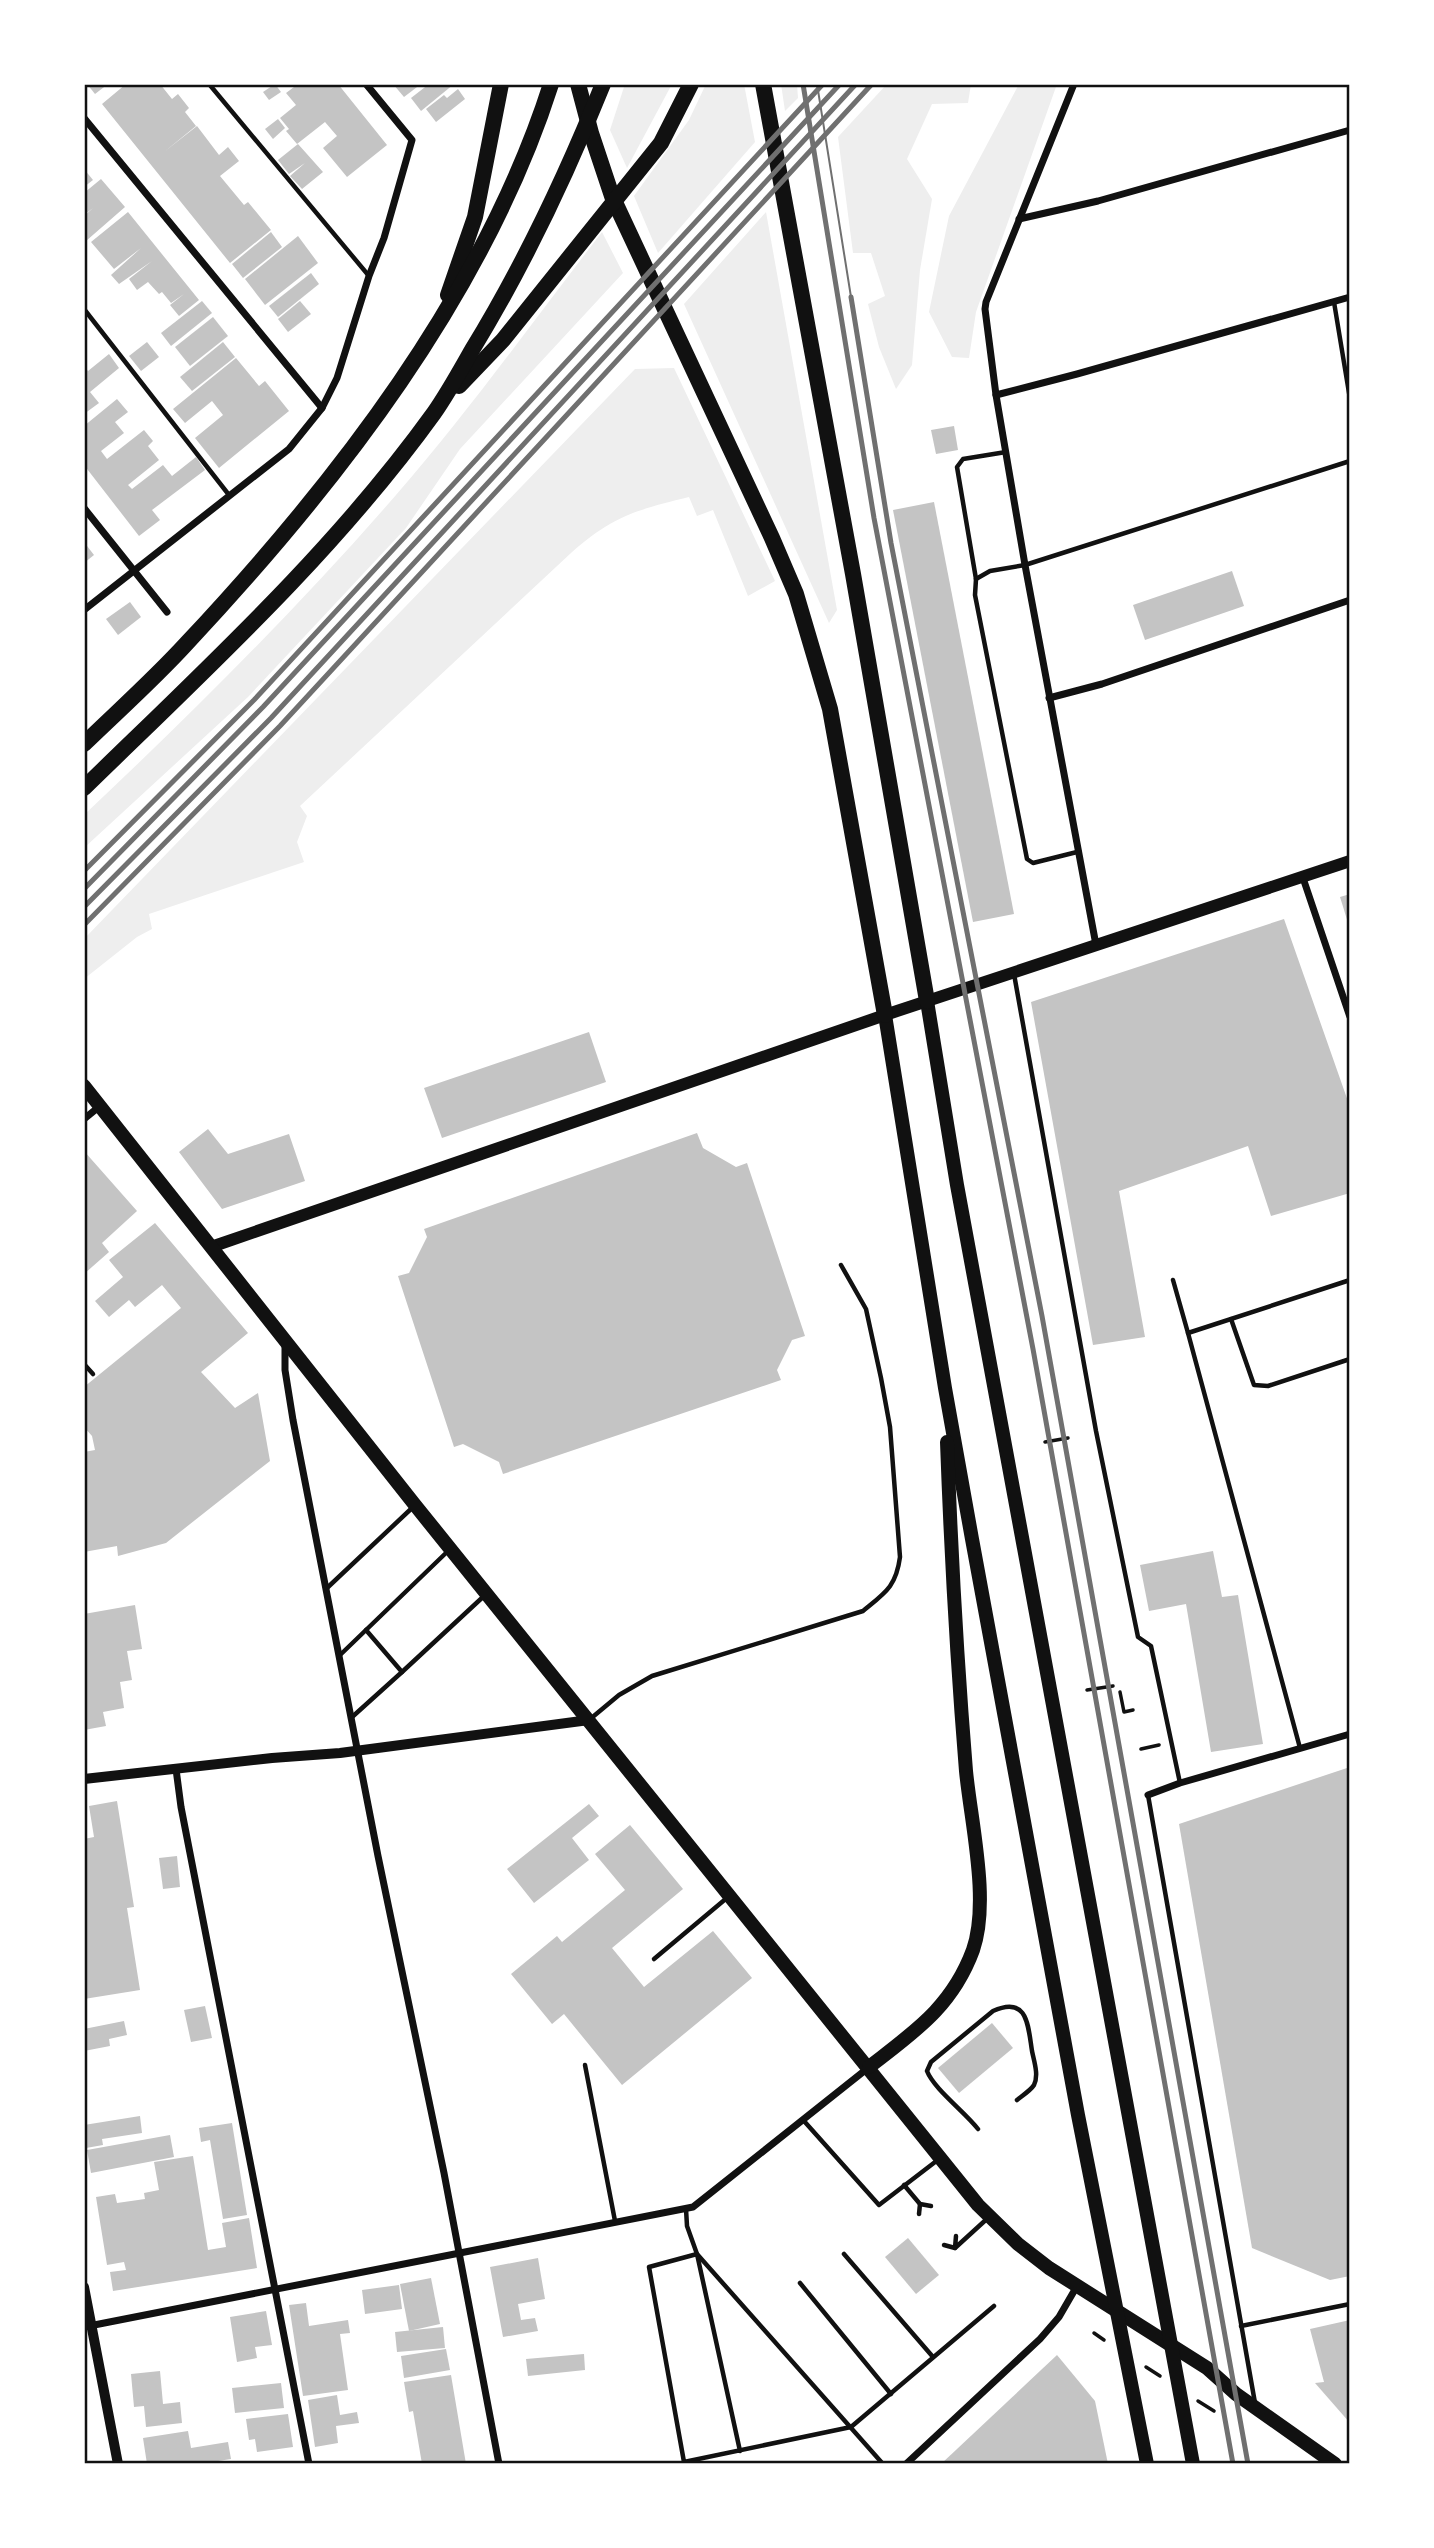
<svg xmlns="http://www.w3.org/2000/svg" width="1434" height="2548" font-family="'PT Sans Narrow',sans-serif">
<rect width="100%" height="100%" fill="#fff"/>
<g fill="#eee">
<polygon points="625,84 672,84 627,168 610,130"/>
<polygon points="706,84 744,84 755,142 658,253 634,196 689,120"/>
<polygon points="781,84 797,84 798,98 785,111"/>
<polygon points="887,84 971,84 968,103 932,104 907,159 932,199 920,270 912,365 896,389 879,347 868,304 885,296 871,253 853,253 838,137"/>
<polygon points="1019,84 1057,84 976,312 969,358 952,357 929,312 949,216"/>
<polygon points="766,212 837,610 829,623 684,304"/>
<path d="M 602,232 L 623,273 L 460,449 L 406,528 L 248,697 L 84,848 L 84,815 C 192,713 298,608 396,495 C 469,411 534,320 602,232 Z"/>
<path d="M 674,368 L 775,581 L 748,596 L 713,510 L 697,516 L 689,497 C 636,510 613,516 571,553 L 300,806 L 307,816 L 297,842 L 304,862 L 149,914 L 152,929 L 137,937 L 84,979 L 84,939 L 635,369 Z"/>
</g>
<g fill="#c4c4c4">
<polygon points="87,84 108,84 95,94"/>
<polygon points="126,84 160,84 172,99 178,94 189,108 185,112 196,126 164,152 197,126 219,155 228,147 239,161 220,176 244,205 248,202 271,230 230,263 102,104"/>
<polygon points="275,84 281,92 269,100 263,92"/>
<polygon points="298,84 338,84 387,145 347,177 323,148 337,136 325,122 297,144 286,131 289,129 280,118 296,105 286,93"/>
<polygon points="393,84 421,84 404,97"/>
<polygon points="429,84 454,84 421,111 411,98"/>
<polygon points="458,89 465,99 436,122 426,109 444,95 447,98"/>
<polygon points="278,119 285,128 273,139 265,129"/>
<polygon points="298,144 323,172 302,189 290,176 305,163 289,174 278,160"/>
<polygon points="84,169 93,180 84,187"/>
<polygon points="101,179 125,207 86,241 84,216 93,208 84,215 84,193"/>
<polygon points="128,212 199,300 179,316 170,305 184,294 171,303 162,292 159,294 148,282 137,290 129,279 152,261 119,284 111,275 141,248 114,269 91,242"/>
<polygon points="271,232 282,247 243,278 232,264"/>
<polygon points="298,236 318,263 265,305 245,279"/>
<polygon points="311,273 319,284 278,317 269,306"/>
<polygon points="202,301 212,313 171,346 161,333"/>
<polygon points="300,301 311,314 288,332 278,319"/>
<polygon points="213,317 228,336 190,366 175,347"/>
<polygon points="147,342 159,357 141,371 129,356"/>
<polygon points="223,342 235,357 192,391 180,377"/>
<polygon points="109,354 119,368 90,392 99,403 84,414 84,366 88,371"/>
<polygon points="236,358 259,386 265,381 289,411 219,468 195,438 223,415 212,401 185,423 173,409"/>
<polygon points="117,399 128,412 115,422 124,433 101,451 107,459 144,430 153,441 148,446 159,460 128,485 132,489 163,465 172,476 196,457 205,470 152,510 160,520 139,536 84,465 84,426"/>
<polygon points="954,426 958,450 936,454 931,430"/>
<polygon points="934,502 1014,914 973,922 893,510"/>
<polygon points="84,542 94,555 84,563"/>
<polygon points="1232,571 1244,606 1145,640 1133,605"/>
<polygon points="130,602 141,617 118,635 106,619"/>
<polygon points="1350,894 1350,925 1349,926 1340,897"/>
<polygon points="1284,919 1350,1107 1350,1193 1271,1216 1248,1146 1119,1191 1145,1337 1093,1345 1031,1002"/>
<polygon points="589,1032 606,1082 442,1138 424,1088"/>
<polygon points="208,1129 228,1154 289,1134 305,1181 222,1209 179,1152"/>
<polygon points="697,1133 703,1148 736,1167 747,1163 805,1336 792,1340 777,1370 781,1380 503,1474 499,1462 463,1444 454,1447 398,1276 409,1273 427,1237 424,1229"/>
<polygon points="84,1151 137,1211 102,1243 109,1252 84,1274"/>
<polygon points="155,1223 248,1333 201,1372 235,1408 258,1393 270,1461 166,1543 118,1556 117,1546 84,1552 84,1452 95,1450 92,1436 84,1427 84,1387 181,1308 162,1285 135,1307 129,1300 109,1317 95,1301 123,1277 109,1260"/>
<polygon points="1213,1551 1222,1597 1238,1595 1263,1744 1211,1752 1186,1604 1149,1611 1140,1565"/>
<polygon points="135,1605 142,1649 127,1651 132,1680 120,1682 124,1708 103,1712 106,1726 84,1730 84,1614"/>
<polygon points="1350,1767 1350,2276 1330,2280 1252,2248 1179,1824"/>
<polygon points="117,1801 134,1907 127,1908 140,1990 84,1999 84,1839 94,1837 89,1806"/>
<polygon points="589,1804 599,1816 572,1838 589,1860 534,1903 507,1869"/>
<polygon points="630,1825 683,1889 612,1948 644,1987 713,1931 752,1978 622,2085 564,2014 552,2024 511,1974 557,1936 562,1942 625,1890 595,1854"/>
<polygon points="177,1856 180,1887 163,1889 159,1858"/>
<polygon points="205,2006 212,2038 191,2042 184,2010"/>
<polygon points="124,2021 127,2035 109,2039 110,2046 84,2051 84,2029"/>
<polygon points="992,2023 1013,2048 959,2093 938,2068"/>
<polygon points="140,2116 142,2133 102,2139 103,2145 86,2148 84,2125"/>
<polygon points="232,2123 247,2215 223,2219 210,2140 201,2142 199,2128"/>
<polygon points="170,2135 174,2157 91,2173 87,2150"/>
<polygon points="193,2156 208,2250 226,2247 222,2223 249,2218 257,2268 113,2291 110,2272 126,2270 124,2262 107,2265 96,2197 115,2194 117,2203 145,2199 144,2193 159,2190 154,2162"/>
<polygon points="908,2238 939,2275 916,2294 885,2257"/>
<polygon points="538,2258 545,2299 518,2304 521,2320 535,2318 538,2331 503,2337 490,2267"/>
<polygon points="431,2278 440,2324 409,2331 400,2284"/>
<polygon points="399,2285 402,2309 365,2314 362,2290"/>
<polygon points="306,2303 309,2326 348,2320 350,2333 340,2334 348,2390 303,2396 289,2305"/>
<polygon points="266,2311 272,2345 255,2347 257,2358 237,2362 230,2317"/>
<polygon points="1350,2320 1350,2423 1315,2383 1324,2382 1310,2329"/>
<polygon points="443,2327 445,2348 397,2352 395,2332"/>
<polygon points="446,2349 450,2370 404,2378 401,2356"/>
<polygon points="584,2354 585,2370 528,2376 526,2359"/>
<polygon points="1057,2355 1095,2401 1108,2464 941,2464"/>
<polygon points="160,2371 163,2404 180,2402 182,2423 146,2427 144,2406 134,2407 131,2374"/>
<polygon points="451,2375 466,2464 422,2464 413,2411 409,2412 404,2382"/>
<polygon points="281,2383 284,2408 235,2413 232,2388"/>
<polygon points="337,2395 340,2415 357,2412 359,2423 336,2426 338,2443 315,2447 308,2400"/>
<polygon points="288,2414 293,2447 257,2452 255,2439 249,2440 246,2419"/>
<polygon points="188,2431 191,2448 228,2442 231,2459 199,2464 147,2464 143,2438"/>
</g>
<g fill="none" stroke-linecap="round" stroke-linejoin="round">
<g stroke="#111" stroke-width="3.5">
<polyline points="1045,1442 1068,1438"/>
<polyline points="1087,1690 1113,1686"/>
<polyline points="1120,1692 1124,1712 1133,1710"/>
<polyline points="1141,1749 1159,1745"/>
<polyline points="1094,2333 1104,2340"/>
<polyline points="1146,2367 1160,2376"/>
<polyline points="1198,2401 1214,2411"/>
</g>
<g stroke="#111" stroke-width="4.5">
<polyline points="209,84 369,276"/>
<polyline points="1334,302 1350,399"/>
<polyline points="84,309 229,495"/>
<polyline points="1006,452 963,459 957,467 976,579 975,595 1027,859 1033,863 1077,852"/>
<polyline points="976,579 990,571 1025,565 1350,461"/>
<polyline points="1014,974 1096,1431 1138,1637 1151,1646 1180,1783"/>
<polyline points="1173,1280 1188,1333 1350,1280"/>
<polyline points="1231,1319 1254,1385 1268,1386 1350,1359"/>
<polyline points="1188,1333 1300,1748"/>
<polyline points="84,1364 93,1374"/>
<polyline points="327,1588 412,1508"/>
<polyline points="366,1630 402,1672 484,1596"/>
<polyline points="339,1656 448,1551"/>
<polyline points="351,1718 402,1672"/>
<path d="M 589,1720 L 619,1695 L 652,1676 L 863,1611 C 885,1593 896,1587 900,1557 L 890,1427 L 881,1378 L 866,1309 L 841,1265"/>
<polyline points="1148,1795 1255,2403"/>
<polyline points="654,1959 728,1897"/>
<polyline points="585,2065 615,2221"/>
<polyline points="804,2121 879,2205 939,2159"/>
<path d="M 978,2129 C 965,2112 934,2089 927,2071 L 931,2062 L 993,2011 C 1028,1995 1028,2026 1032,2051 C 1034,2061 1039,2075 1034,2085 C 1031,2090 1022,2096 1017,2100"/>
<polyline points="904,2185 920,2204 931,2206"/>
<polyline points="686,2209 687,2226 697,2254 883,2464"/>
<polyline points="919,2214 920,2204"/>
<polyline points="956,2236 955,2248 989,2217"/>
<polyline points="944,2245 955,2248"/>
<polyline points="844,2254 933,2357"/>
<polyline points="800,2283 891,2394"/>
<polyline points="1241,2326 1350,2304"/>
<polyline points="740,2451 697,2254 649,2267 684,2462 851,2427 994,2306"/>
</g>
<g stroke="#111" stroke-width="7">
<polyline points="1074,84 986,302 985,309 996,395 1025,565 1096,945"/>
<polyline points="84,118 322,408"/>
<polyline points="1019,219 1098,201 1350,130"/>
<polyline points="996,395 1077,374 1350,297"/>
<polyline points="84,508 167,612"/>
<polyline points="84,610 289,449 322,408 337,378 369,276 384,238 412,140 366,84"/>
<polyline points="1049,698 1102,684 1350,600"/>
<polyline points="1303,878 1350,1017"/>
<polyline points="84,1119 100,1106"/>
<polyline points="285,1344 285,1370 293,1420 378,1856 444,2173 499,2464"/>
<polyline points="176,1769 181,1807 309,2464"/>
<polyline points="1148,1795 1180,1783 1350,1734"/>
<polyline points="84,2327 693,2207 868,2068"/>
<polyline points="906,2464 1040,2339 1059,2317 1077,2286"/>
</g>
<g stroke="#111" stroke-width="10">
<polyline points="84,1779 272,1758 340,1753 589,1720"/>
<polyline points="84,2287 118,2464"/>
</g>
<polyline stroke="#111" stroke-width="12" points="211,1247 885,1015 1350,861"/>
<polyline stroke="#111" stroke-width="14" points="84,1086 415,1505 978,2205 1018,2244 1049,2268 1207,2368 1236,2394 1335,2464"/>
<g stroke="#111" stroke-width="14">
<polyline points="927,1001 957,1185 1193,2464"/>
<polyline points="885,1015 945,1388 972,1539 1078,2115 1147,2464"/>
<path d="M 869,2067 C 914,2032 952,2007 973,1950 C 990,1901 971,1823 966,1771 C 957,1661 951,1552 947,1442"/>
</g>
<g stroke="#111" stroke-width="16">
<polyline points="578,84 591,133 612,196 772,538 796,594 830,709 885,1015"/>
<polyline points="763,84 853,574 927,1001"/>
<polyline points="448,295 475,217 501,84"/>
<polyline points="459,386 503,340 661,143 691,84"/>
<path d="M 84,744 C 118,711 154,679 186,644 C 336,484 484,294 551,84"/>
<path d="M 84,788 C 206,669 334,552 434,413 C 448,393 460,371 472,350 C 524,265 566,176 603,84"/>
</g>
<polyline stroke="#707070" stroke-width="2" points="817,84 851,297"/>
<g stroke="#707070" stroke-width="5">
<polyline points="803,84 874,518 1033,1349 1233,2464"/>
<polyline points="851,297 891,543 1042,1316 1248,2464"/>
<polyline points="84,871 254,700 823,84"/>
<polyline points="84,889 263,707 840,84"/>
<polyline points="84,907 271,718 856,84"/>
<polyline points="84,925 280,726 872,84"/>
</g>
</g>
<rect width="1434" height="2548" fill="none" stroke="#ffffff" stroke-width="172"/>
<rect x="86" y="86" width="1262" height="2376" fill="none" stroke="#111" stroke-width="2.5"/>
</svg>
